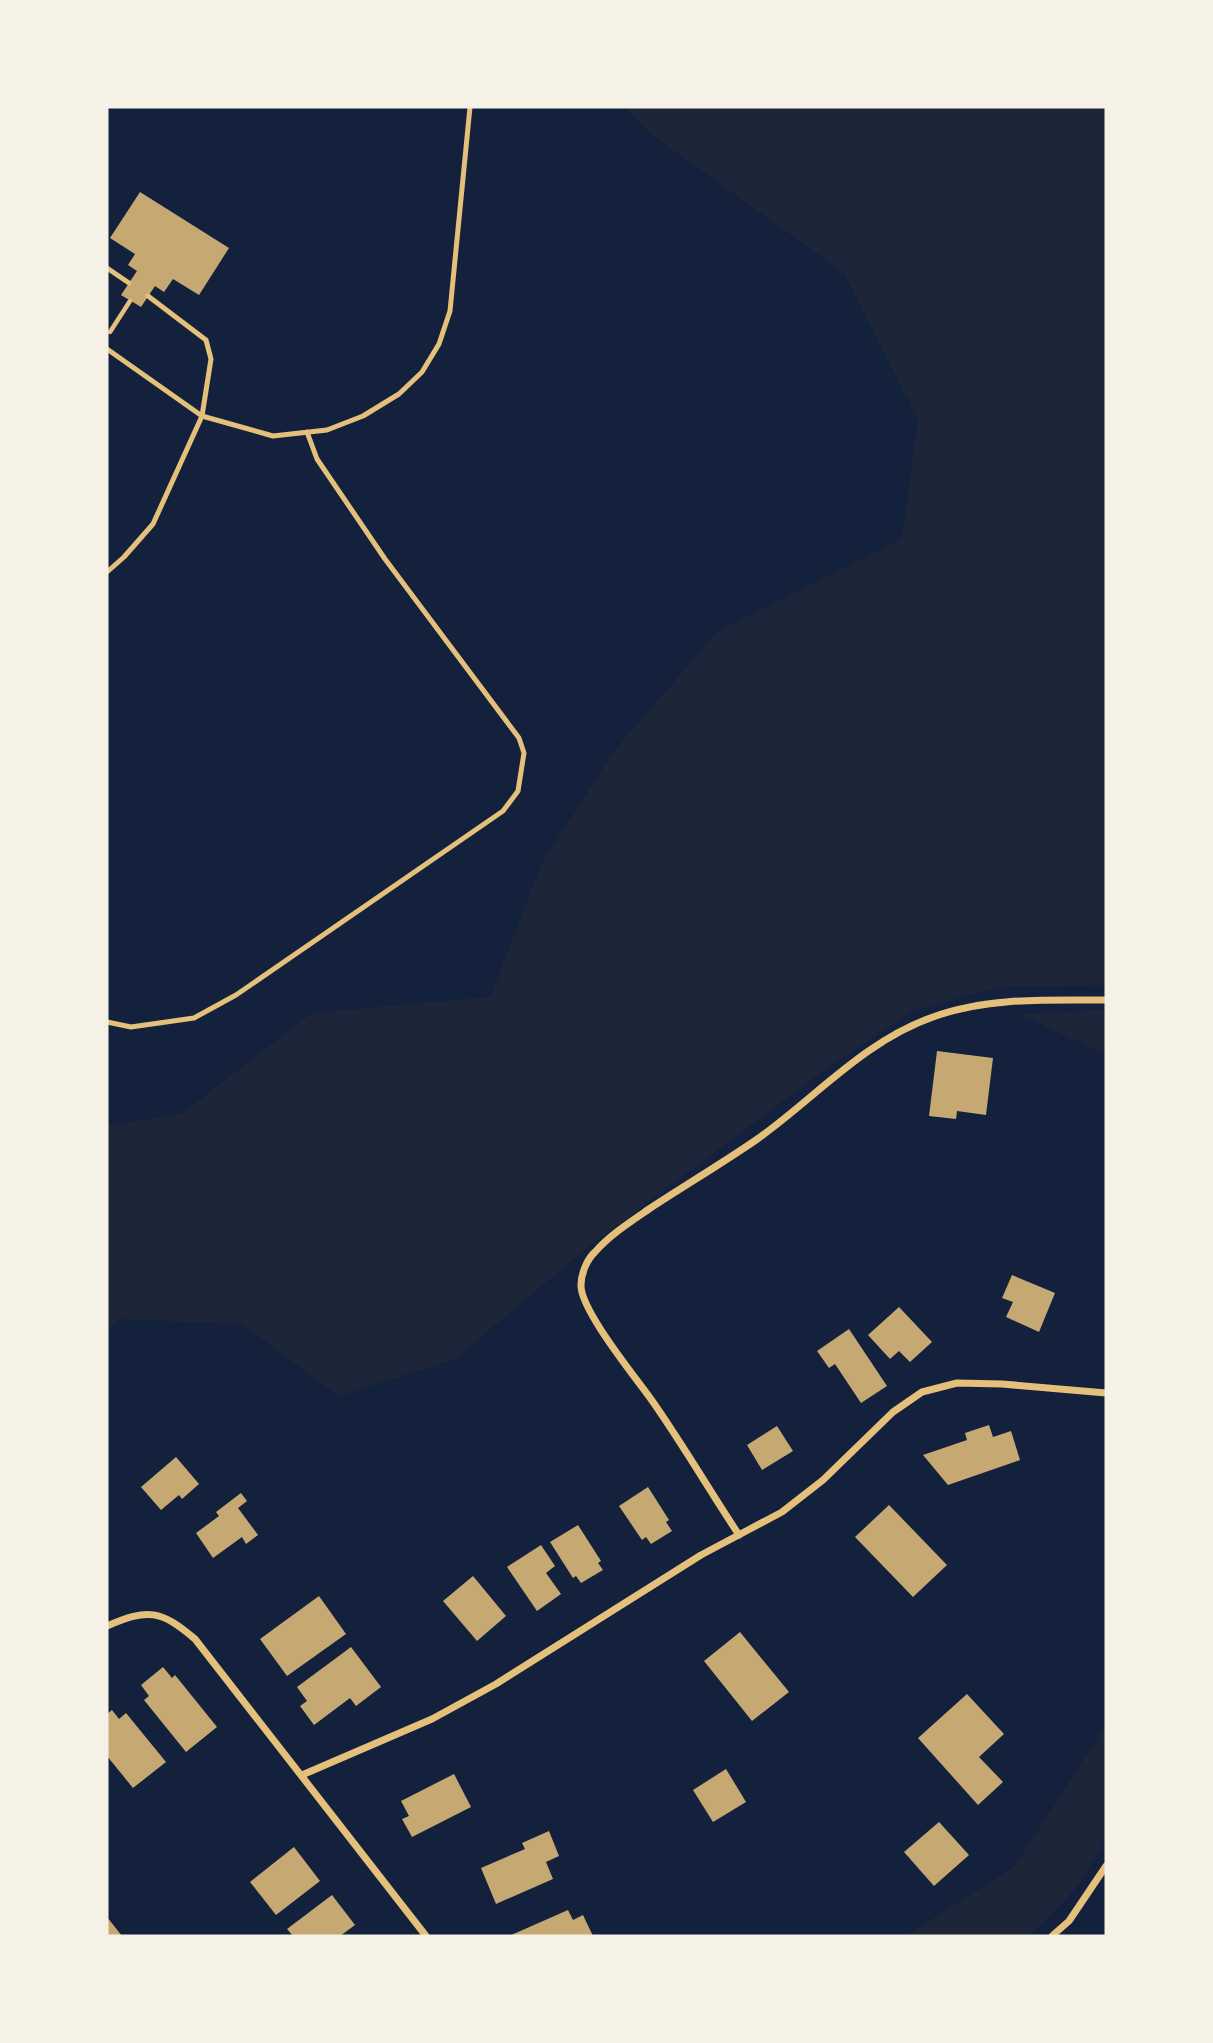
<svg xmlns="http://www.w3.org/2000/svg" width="1213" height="2043" font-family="'Fira Sans',sans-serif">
<rect width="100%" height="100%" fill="#14213d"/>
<g fill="#1d2539">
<polygon points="626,107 1106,107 1106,985 1001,987 914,1010 827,1068 583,1251 455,1359 339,1396 242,1324 119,1319 107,1332 107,1126 181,1114 312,1013 490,997 542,863 614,751 717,632 902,538 918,419 844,273 648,132"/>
<polygon points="1106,1010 1106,1055 1019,1014"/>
<polygon points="1106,1725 1106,1840 1078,1886 1030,1936 906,1936 1015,1866"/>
</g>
<g fill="#c6a872">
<polygon points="140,192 229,248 199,295 173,279 164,292 155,286 141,307 121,295 137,271 128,265 135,254 110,238"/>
<polygon points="937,1051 993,1058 986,1115 957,1111 956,1119 929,1116"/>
<polygon points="1012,1275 1055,1293 1039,1332 1006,1317 1013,1302 1002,1298"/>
<polygon points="899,1307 932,1342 910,1362 899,1351 890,1359 868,1335"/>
<polygon points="849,1329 887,1386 861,1403 835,1364 829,1368 817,1351"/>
<polygon points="989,1425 993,1437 1011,1431 1020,1460 948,1485 923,1455 967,1440 965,1433"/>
<polygon points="777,1426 793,1451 762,1470 747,1445"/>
<polygon points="176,1457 199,1484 182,1499 179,1495 161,1510 141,1487"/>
<polygon points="648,1487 669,1520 666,1522 672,1531 651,1544 646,1537 642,1540 619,1506"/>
<polygon points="241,1493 247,1501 238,1508 258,1535 246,1544 242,1537 213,1558 196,1533 219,1516 216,1512"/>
<polygon points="889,1505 947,1565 913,1597 855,1537"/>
<polygon points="578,1525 601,1561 598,1563 603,1570 581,1583 576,1576 573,1578 550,1542"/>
<polygon points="541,1545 555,1566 546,1573 561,1594 537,1611 507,1567"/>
<polygon points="473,1576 506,1616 477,1641 443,1601"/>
<polygon points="319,1596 346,1634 287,1676 260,1639"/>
<polygon points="740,1632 789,1692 752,1721 704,1661"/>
<polygon points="351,1647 381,1687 356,1706 350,1698 314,1725 300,1706 307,1701 297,1687"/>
<polygon points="163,1667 172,1678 175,1675 217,1727 186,1752 144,1700 149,1696 141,1685"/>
<polygon points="967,1694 1004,1734 979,1757 1003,1782 978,1805 918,1738"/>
<polygon points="112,1710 119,1719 126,1713 166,1762 133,1788 107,1756 107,1714"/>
<polygon points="726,1769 746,1802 713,1822 693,1790"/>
<polygon points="454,1774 471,1807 412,1837 402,1819 409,1816 401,1801"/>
<polygon points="939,1822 969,1855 934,1886 904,1852"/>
<polygon points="549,1831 559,1856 546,1862 553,1879 496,1904 481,1868 525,1849 522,1843"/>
<polygon points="294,1847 320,1881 276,1915 250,1882"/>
<polygon points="332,1895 355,1925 340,1936 293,1936 287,1929"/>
<polygon points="568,1910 573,1920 583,1915 593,1936 509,1936"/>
<polygon points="107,1917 122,1936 107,1936"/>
</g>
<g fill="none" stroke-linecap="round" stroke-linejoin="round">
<polyline stroke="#e5c07b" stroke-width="4.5" points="110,332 130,301"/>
<g stroke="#e5c07b" stroke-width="5">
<polyline points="107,268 129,283"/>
<polyline points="107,349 202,416 273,436 327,430 363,416 399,394 422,372 439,344 450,311 470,107"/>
<polyline points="107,572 124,557 153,524 202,416 211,359 206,340 148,296"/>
<polyline points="107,1022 131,1027 194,1018 236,995 503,811 518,791 524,753 519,738 385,559 317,459 307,432"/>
</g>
<g stroke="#e5c07b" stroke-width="7">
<path d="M 739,1535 C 710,1491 683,1445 653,1402 C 637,1379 580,1310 581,1285 C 581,1274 587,1259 595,1252 C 610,1235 630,1222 649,1209 C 684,1186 721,1164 756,1140 C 814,1099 864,1041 933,1017 C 987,997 1050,1000 1106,1000"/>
<path d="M 107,1626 C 148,1608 161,1610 195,1639 L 426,1936"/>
<polyline points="302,1775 432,1719 496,1684 701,1555 782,1512 823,1480 893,1412 922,1392 957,1383 1002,1384 1106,1393"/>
<polyline points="1052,1936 1069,1921 1106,1866"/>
</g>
</g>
<rect width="1213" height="2043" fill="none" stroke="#f6f1e7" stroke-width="217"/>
</svg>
